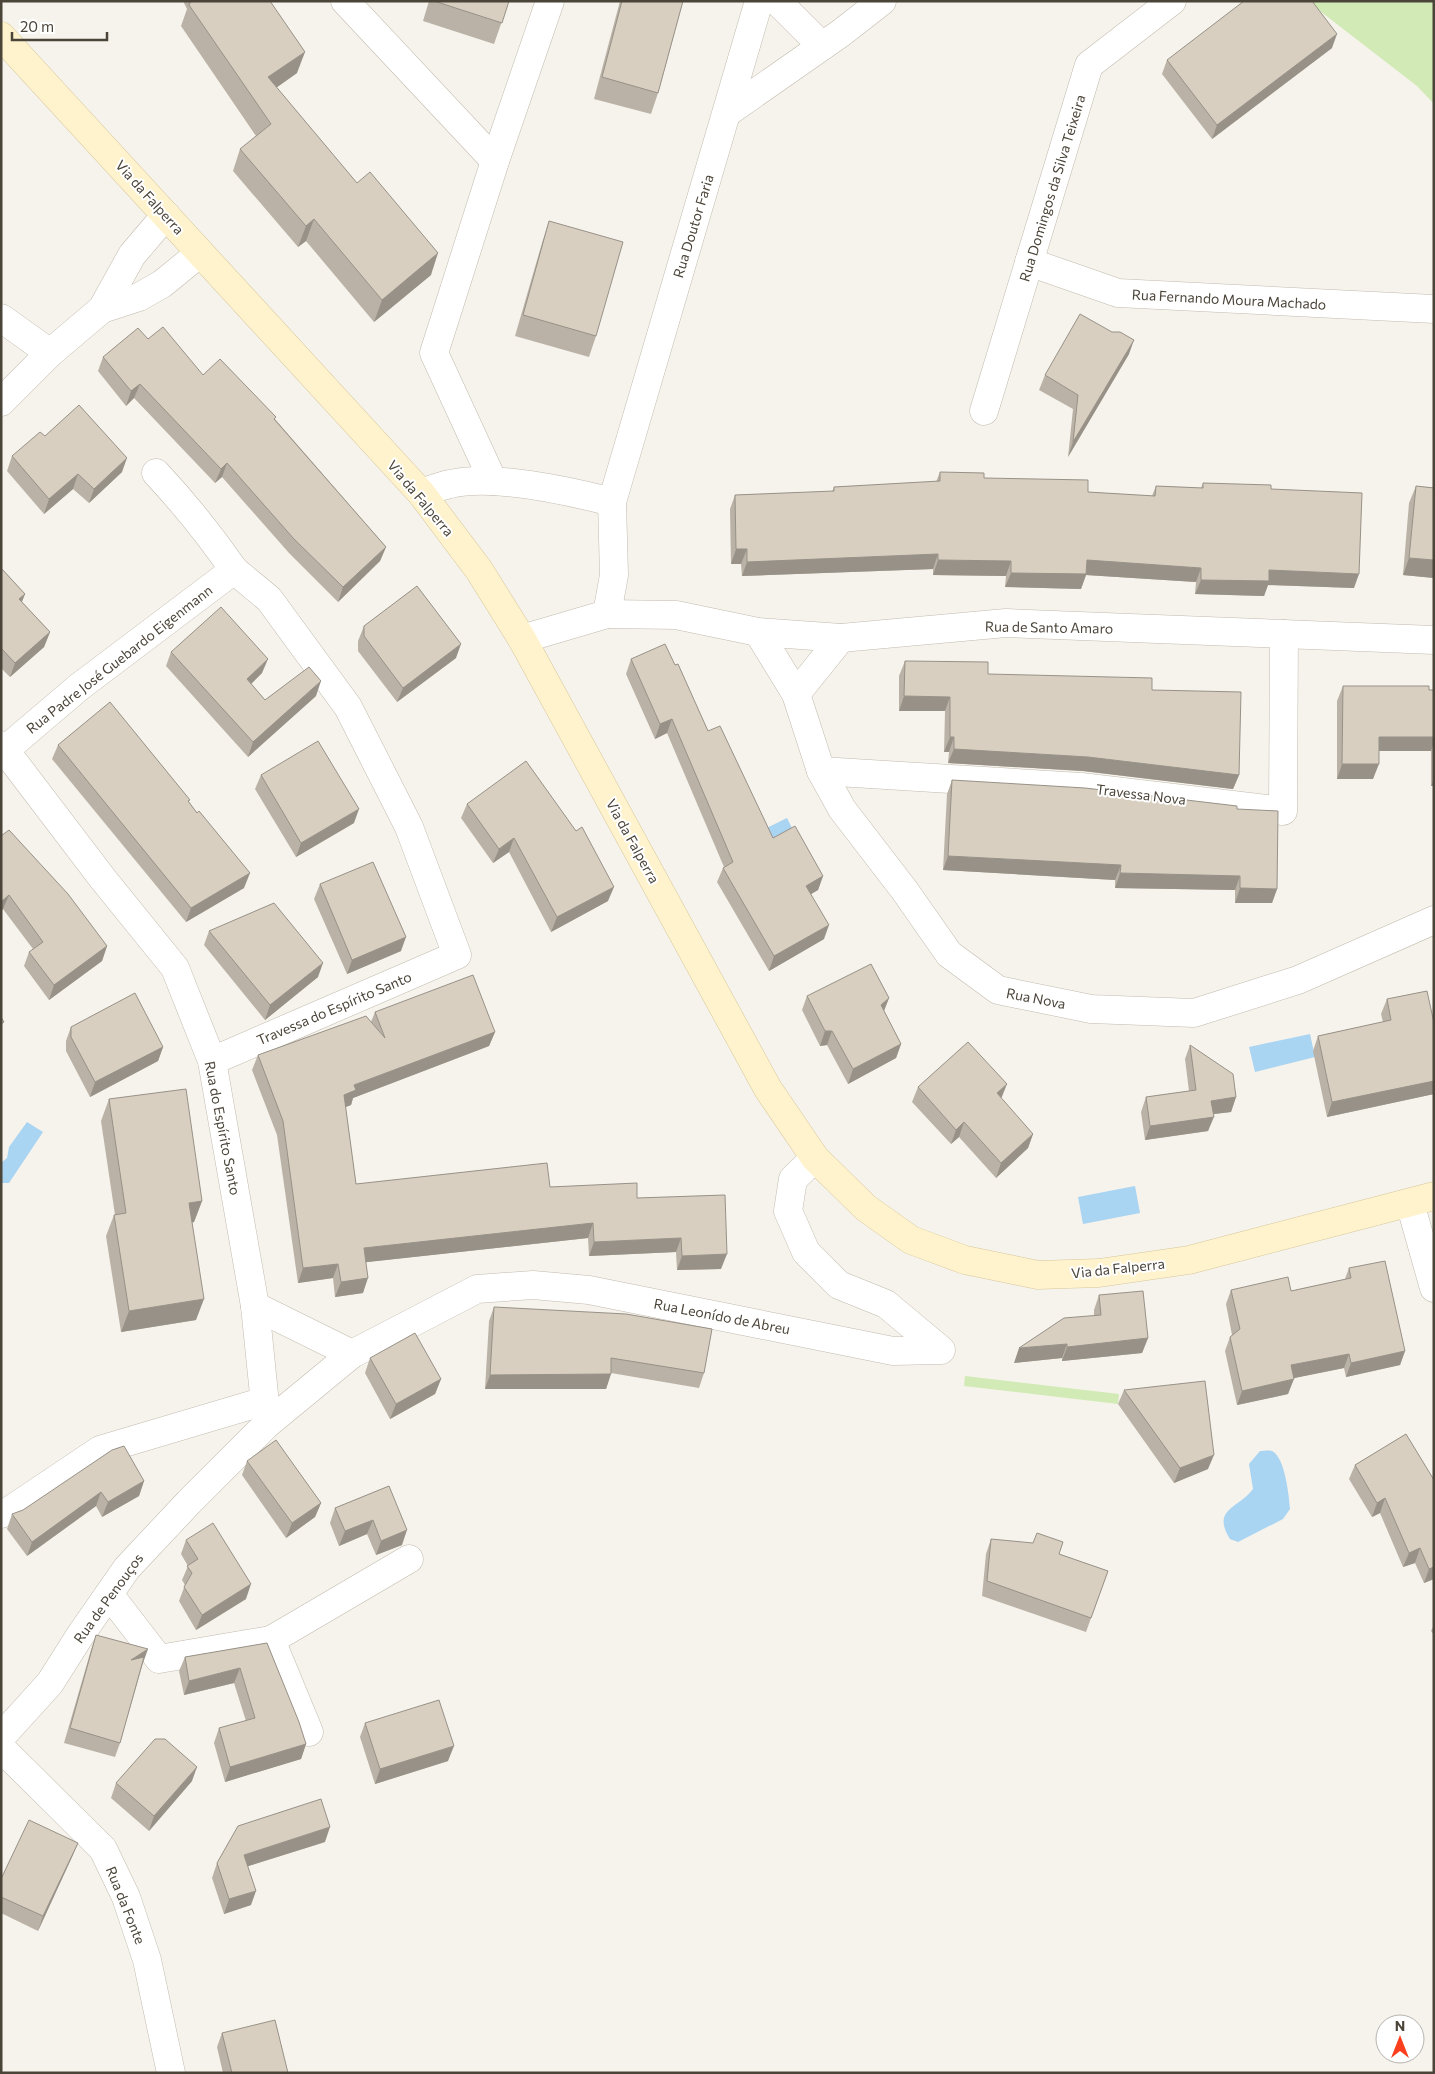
<svg xmlns="http://www.w3.org/2000/svg" width="1435" height="2074" font-family="Commissioner,sans-serif">
<rect width="100%" height="100%" fill="#f6f3ec"/>
<g fill="#d2eab5">
<polygon points="1307,1 1434,1 1434,104 1417,86"/>
<polygon points="965,1376 1119,1394 1118,1404 964,1386"/>
</g>
<g fill="#a9d4f2">
<polygon points="787,818 797,838 740,841"/>
<polygon points="1310,1034 1315,1057 1255,1072 1249,1047"/>
<polygon points="27,1122 43,1132 9,1183 2,1183 1,1163 7,1158 9,1147"/>
<polygon points="1135,1186 1140,1213 1083,1224 1078,1197"/>
<path d="M 1260,1451 C 1263,1451 1269,1450 1272,1451 C 1285,1457 1289,1496 1290,1509 L 1283,1519 L 1238,1542 L 1230,1539 C 1211,1509 1239,1508 1253,1489 L 1249,1464 Z"/>
</g>
<g fill="none" stroke-linecap="round" stroke-linejoin="round">
<defs>
<g id="street">
<polyline points="345,1 495,161"/>
<polyline points="777,1 822,46"/>
<polyline points="728,112 841,33 882,1"/>
<polyline points="1029,262 1118,293 1434,309"/>
<polyline points="102,309 139,297 162,284 200,253"/>
<polyline points="1,318 50,353"/>
<polyline points="1,402 50,353 102,309 132,255 166,215"/>
<polyline points="984,411 1089,65 1172,1"/>
<path d="M 156,473 C 185,504 210,535 234,570"/>
<polyline points="493,481 434,353 495,161 550,1"/>
<path d="M 421,493 C 430,490 440,486 450,484 C 493,474 569,491 612,502 L 759,1"/>
<polyline points="607,614 676,615 758,632 841,638 1006,623 1434,640"/>
<polyline points="758,632 796,694"/>
<polyline points="841,638 796,694 821,771 842,809 905,891 949,954 998,990 1091,1009 1194,1013 1298,980 1434,920"/>
<polyline points="522,639 607,614 614,575 612,502"/>
<polyline points="1,745 103,879 175,968 212,1061 255,1306 267,1424"/>
<polyline points="5,750 79,687 234,570 269,599 348,707 409,827 457,955 212,1061"/>
<polyline points="821,771 1081,787 1283,811 1284,634"/>
<polyline points="1410,1203 1434,1288"/>
<polyline points="255,1306 352,1354"/>
<polyline points="1,1514 9,1511 100,1450 265,1401"/>
<polyline points="109,1594 159,1659 271,1640 309,1732"/>
<polyline points="271,1640 409,1559"/>
<polyline points="1,1737 50,1683 81,1634 127,1568 189,1502 267,1424 352,1354 477,1289 533,1285 589,1290 893,1351 941,1350 886,1304 839,1285 806,1252 788,1211 793,1179 815,1158"/>
<polyline points="1,1748 103,1849 126,1897 147,1960 171,2073"/>
</g>
<polyline id="secondary" points="1,36 421,493 479,570 522,639 768,1089 815,1158 866,1208 911,1240 965,1260 1038,1275 1099,1273 1189,1260 1434,1196"/>
</defs>
<use href="#street" stroke="#c2bbae" stroke-width="29"/>
<use href="#secondary" stroke="#d6c79b" stroke-width="29"/>
<use href="#street" stroke="#fff" stroke-width="28"/>
<use href="#secondary" stroke="#fff3cd" stroke-width="28"/>
</g>
<g fill="#bab2a6">
<polygon points="183,1 270,1 297,73 276,88 431,275 374,322 306,241 298,247 233,171 240,149 256,136 181,26 187,9"/>
<polygon points="429,1 509,1 494,44 423,21"/>
<polygon points="620,1 683,1 658,93 651,114 594,99"/>
<polygon points="1332,48 1212,139 1162,74 1167,60"/>
<polygon points="549,221 596,336 589,357 515,336 542,243"/>
<polygon points="148,339 203,375 275,419 386,547 380,561 338,602 289,553 222,477 215,483 134,398 126,406 98,371 103,357"/>
<polygon points="1129,354 1068,457 1073,409 1039,390 1045,375"/>
<polygon points="45,436 122,472 89,503 73,489 44,514 7,471 12,456"/>
<polygon points="940,472 1088,492 1152,496 1156,486 1201,488 1203,483 1271,489 1354,588 1268,585 1264,596 1195,594 1196,582 1086,575 1081,589 1005,587 1006,576 933,575 933,569 742,576 741,564 731,564 730,509 735,495 832,492 834,487 936,482"/>
<polygon points="1416,486 1434,488 1434,578 1403,575 1409,503"/>
<polygon points="1,568 25,594 22,602 50,632 44,647 10,677 1,668"/>
<polygon points="364,626 456,658 397,702 358,651 358,641"/>
<polygon points="171,652 262,673 251,684 265,700 316,696 248,757 166,666"/>
<polygon points="631,659 675,665 708,731 773,838 823,876 818,890 811,894 824,939 769,971 717,882 723,868 724,867 667,733 655,739 626,674"/>
<polygon points="905,661 988,674 1152,690 1239,775 1233,789 1083,771 948,763 949,752 944,752 945,711 899,711 899,676"/>
<polygon points="1343,686 1434,690 1434,786 1431,786 1431,751 1379,751 1373,779 1337,779 1337,701"/>
<polygon points="58,745 189,802 197,813 244,888 186,922 52,759"/>
<polygon points="261,775 354,823 296,857 255,789"/>
<polygon points="952,780 1237,809 1277,889 1272,903 1235,903 1235,890 1115,888 1115,880 943,870 947,794"/>
<polygon points="467,804 608,901 551,932 509,852 493,863 461,818"/>
<polygon points="1,836 107,946 102,961 49,1000 24,966 29,952 33,949 3,909 1,911"/>
<polygon points="320,884 401,951 347,974 314,899"/>
<polygon points="209,931 318,977 265,1020 204,945"/>
<polygon points="807,996 889,998 884,1011 901,1044 896,1058 848,1084 827,1045 820,1046 802,1010"/>
<polygon points="1387,999 1434,1023 1434,1094 1327,1117 1313,1051 1318,1036 1383,1022 1381,1014"/>
<polygon points="375,1012 495,1032 489,1046 353,1098 351,1105 345,1107 356,1184 550,1187 637,1198 721,1269 677,1270 676,1252 589,1256 588,1238 366,1262 363,1293 335,1297 333,1278 298,1283 277,1135 252,1070 258,1055 371,1022"/>
<polygon points="71,1027 163,1047 158,1061 90,1097 66,1051 66,1041"/>
<polygon points="1190,1045 1236,1097 1231,1112 1213,1114 1208,1131 1145,1140 1141,1112 1146,1097 1189,1091 1185,1059"/>
<polygon points="918,1087 1001,1099 1033,1134 1028,1148 996,1178 959,1137 951,1144 912,1102"/>
<polygon points="109,1099 202,1201 194,1222 192,1223 196,1320 121,1332 106,1236 114,1215 115,1215 101,1121"/>
<polygon points="1349,1268 1405,1351 1400,1365 1346,1377 1344,1368 1293,1378 1288,1394 1237,1405 1225,1351 1230,1337 1232,1335 1226,1304 1231,1290 1291,1291 1345,1279"/>
<polygon points="1099,1295 1148,1338 1142,1353 1062,1361 1062,1358 1014,1363 1094,1315 1094,1310"/>
<polygon points="494,1307 704,1373 699,1388 611,1373 606,1389 485,1389 489,1321"/>
<polygon points="370,1358 441,1379 435,1394 390,1419 365,1373"/>
<polygon points="1124,1390 1208,1469 1174,1483 1118,1404"/>
<polygon points="1406,1434 1434,1579 1424,1583 1415,1563 1403,1567 1380,1513 1372,1517 1349,1479 1355,1465"/>
<polygon points="247,1461 321,1503 315,1517 286,1538 242,1475"/>
<polygon points="144,1481 139,1496 102,1517 96,1506 27,1556 7,1529 12,1514"/>
<polygon points="389,1486 402,1545 376,1555 367,1534 339,1546 330,1523 335,1508"/>
<polygon points="991,1539 1059,1554 1108,1571 1086,1632 982,1596 986,1554"/>
<polygon points="186,1540 246,1599 196,1630 179,1601 185,1585 182,1580 188,1566 181,1554"/>
<polygon points="1434,1625 1434,1635 1431,1631"/>
<polygon points="96,1635 143,1663 120,1743 115,1757 64,1743 91,1650"/>
<polygon points="267,1643 306,1744 301,1759 225,1782 214,1743 219,1728 246,1721 234,1683 184,1695 179,1671 185,1657"/>
<polygon points="365,1723 448,1761 375,1784 360,1737"/>
<polygon points="192,1781 149,1831 111,1798 116,1783"/>
<polygon points="325,1842 248,1866 251,1905 224,1914 212,1878 217,1863"/>
<polygon points="78,1843 72,1857 38,1931 1,1913 1,1879"/>
<polygon points="222,2033 288,2073 223,2073 217,2047"/>
</g>
<g fill="#979187">
<polygon points="1337,34 1332,48 1212,139 1217,125"/>
<polygon points="305,52 297,73 260,99 268,77"/>
<polygon points="314,219 306,241 298,247 306,226"/>
<polygon points="438,253 431,275 374,322 382,300"/>
<polygon points="1134,340 1129,354 1068,457 1073,442"/>
<polygon points="140,384 134,398 126,406 131,391"/>
<polygon points="127,458 122,472 89,503 94,489"/>
<polygon points="227,463 222,477 215,483 221,469"/>
<polygon points="78,474 73,489 44,514 49,499"/>
<polygon points="386,547 380,561 338,602 343,587"/>
<polygon points="736,549 747,549 741,564 731,564"/>
<polygon points="938,554 933,569 742,576 747,562"/>
<polygon points="1409,558 1434,560 1434,578 1403,575"/>
<polygon points="938,560 1011,561 1006,576 933,575"/>
<polygon points="1087,560 1201,568 1196,582 1086,575 1081,589 1005,587 1011,573"/>
<polygon points="1269,570 1359,574 1354,588 1268,585 1264,596 1195,594 1201,580"/>
<polygon points="25,594 19,608 19,599"/>
<polygon points="50,632 44,647 10,677 15,663"/>
<polygon points="461,644 456,658 397,702 403,688"/>
<polygon points="268,659 262,673 242,693 247,679"/>
<polygon points="321,681 316,696 248,757 253,742"/>
<polygon points="904,696 950,697 945,711 899,711"/>
<polygon points="672,719 667,733 655,739 660,724"/>
<polygon points="950,737 954,737 949,752 944,752"/>
<polygon points="1379,737 1434,737 1434,743 1431,751 1373,751"/>
<polygon points="954,749 1088,757 1239,775 1233,789 1083,771 948,763"/>
<polygon points="1342,764 1379,764 1373,779 1337,779"/>
<polygon points="1434,779 1434,786 1431,786"/>
<polygon points="359,809 354,823 296,857 301,843"/>
<polygon points="514,838 509,852 493,863 499,849"/>
<polygon points="948,856 1121,865 1115,880 943,870"/>
<polygon points="250,873 244,888 186,922 191,908"/>
<polygon points="1120,873 1240,876 1235,890 1115,888"/>
<polygon points="823,876 818,890 801,900 806,886"/>
<polygon points="614,887 608,901 551,932 557,917"/>
<polygon points="1240,888 1277,889 1272,903 1235,903"/>
<polygon points="9,895 3,909 1,911 2,901"/>
<polygon points="829,925 824,939 769,971 774,956"/>
<polygon points="406,937 401,951 347,974 352,960"/>
<polygon points="107,946 102,961 49,1000 54,985"/>
<polygon points="323,963 318,977 265,1020 270,1005"/>
<polygon points="889,998 883,1013 881,1005"/>
<polygon points="825,1031 832,1031 827,1045 820,1046"/>
<polygon points="495,1032 489,1046 353,1098 351,1105 338,1110 344,1095 354,1085"/>
<polygon points="901,1044 896,1058 848,1084 853,1069"/>
<polygon points="163,1047 158,1061 90,1097 95,1082"/>
<polygon points="1434,1081 1434,1094 1327,1117 1332,1102"/>
<polygon points="1007,1084 1001,1099 997,1093"/>
<polygon points="1236,1097 1231,1112 1206,1115 1211,1101"/>
<polygon points="1214,1117 1208,1131 1145,1140 1150,1126"/>
<polygon points="964,1122 959,1137 951,1144 956,1130"/>
<polygon points="1033,1134 1028,1148 996,1178 1001,1163"/>
<polygon points="202,1201 194,1222 181,1225 189,1203"/>
<polygon points="593,1223 588,1238 359,1263 364,1248"/>
<polygon points="681,1238 676,1252 589,1256 594,1242"/>
<polygon points="727,1254 721,1269 677,1270 682,1256"/>
<polygon points="338,1264 333,1278 298,1283 303,1268"/>
<polygon points="368,1278 363,1293 335,1297 341,1282"/>
<polygon points="204,1299 196,1320 121,1332 129,1311"/>
<polygon points="1148,1338 1142,1353 1062,1361 1067,1347"/>
<polygon points="1067,1344 1062,1358 1014,1363 1019,1348"/>
<polygon points="1405,1351 1400,1365 1346,1377 1351,1363"/>
<polygon points="1349,1354 1344,1368 1285,1380 1291,1365"/>
<polygon points="611,1374 606,1389 485,1389 490,1375"/>
<polygon points="441,1379 435,1394 390,1419 396,1404"/>
<polygon points="1294,1379 1288,1394 1237,1405 1242,1391"/>
<polygon points="1214,1455 1208,1469 1174,1483 1180,1468"/>
<polygon points="144,1481 139,1496 102,1517 108,1502"/>
<polygon points="101,1492 96,1506 27,1556 32,1542"/>
<polygon points="1385,1498 1380,1513 1372,1517 1377,1503"/>
<polygon points="321,1503 315,1517 286,1538 292,1523"/>
<polygon points="373,1520 367,1534 339,1546 345,1531"/>
<polygon points="407,1530 402,1545 376,1555 381,1541"/>
<polygon points="1420,1548 1415,1563 1403,1567 1409,1553"/>
<polygon points="1434,1567 1434,1579 1424,1583 1429,1569"/>
<polygon points="251,1584 246,1599 196,1630 202,1615"/>
<polygon points="148,1649 143,1663 126,1674 131,1660"/>
<polygon points="240,1668 234,1683 184,1695 189,1681"/>
<polygon points="306,1744 301,1759 225,1782 230,1767"/>
<polygon points="454,1746 448,1761 375,1784 380,1769"/>
<polygon points="197,1767 192,1781 149,1831 154,1816"/>
<polygon points="330,1827 325,1842 239,1869 244,1855"/>
<polygon points="78,1843 72,1857 38,1931 43,1916"/>
<polygon points="256,1891 251,1905 224,1914 229,1899"/>
</g>
<g fill="#d8cfc1" stroke="#979187">
<polygon points="191,1 270,1 305,52 268,77 357,183 370,172 438,253 382,300 314,219 306,226 240,149 271,124 189,5"/>
<polygon points="434,1 509,1 502,23"/>
<polygon points="622,1 683,1 658,93 602,77"/>
<polygon points="1244,1 1312,1 1337,34 1217,125 1167,60"/>
<polygon points="549,221 623,242 596,336 523,315"/>
<polygon points="1080,314 1112,332 1120,332 1134,340 1073,442 1078,395 1045,375"/>
<polygon points="163,327 203,375 220,359 276,417 274,419 386,547 343,587 294,539 227,463 221,469 140,384 131,391 103,357 138,328 148,339"/>
<polygon points="79,405 127,458 94,489 78,474 49,499 12,456 40,432 45,436"/>
<polygon points="940,472 984,473 984,478 1088,480 1088,492 1155,496 1156,486 1203,488 1203,483 1271,485 1271,489 1362,493 1359,574 1269,570 1269,581 1201,580 1201,568 1087,560 1086,574 1011,573 1011,561 938,560 938,554 747,562 747,549 736,549 735,495 834,491 834,487 940,481"/>
<polygon points="1416,486 1434,488 1434,560 1409,558"/>
<polygon points="1,568 25,594 19,599 50,632 15,663 1,648"/>
<polygon points="417,586 461,644 403,688 364,636 364,626"/>
<polygon points="221,607 268,659 247,679 265,700 309,667 321,681 253,742 171,652"/>
<polygon points="665,644 675,665 678,664 708,731 720,726 773,838 795,826 823,876 806,886 829,925 774,956 723,868 733,862 672,719 660,724 631,659"/>
<polygon points="905,661 988,662 988,674 1152,678 1152,690 1241,692 1239,775 1088,757 954,749 954,737 950,737 950,697 904,696"/>
<polygon points="1343,686 1429,686 1429,690 1434,690 1434,737 1379,737 1379,764 1342,764"/>
<polygon points="110,702 190,800 188,801 197,813 199,811 250,873 191,908 58,745"/>
<polygon points="318,741 359,809 301,843 261,775"/>
<polygon points="526,761 576,831 582,827 614,887 557,917 514,838 499,849 467,804"/>
<polygon points="952,780 1085,788 1237,806 1237,809 1278,811 1277,889 1240,888 1240,876 1120,873 1121,865 948,856"/>
<polygon points="9,830 68,894 107,946 54,985 29,952 43,942 9,895 2,901 1,900 1,836"/>
<polygon points="373,862 406,937 352,960 320,884"/>
<polygon points="274,903 323,963 270,1005 209,931"/>
<polygon points="871,964 889,998 881,1005 901,1044 853,1069 832,1031 825,1031 807,996"/>
<polygon points="473,975 495,1032 354,1085 356,1090 344,1095 356,1184 547,1163 550,1187 637,1183 637,1198 725,1195 727,1254 682,1256 681,1238 594,1242 593,1223 364,1248 368,1278 341,1282 338,1264 303,1268 283,1121 258,1055 366,1016 385,1038 375,1012"/>
<polygon points="1427,991 1434,1023 1434,1081 1332,1102 1318,1036 1391,1020 1387,999"/>
<polygon points="135,993 163,1047 95,1082 71,1037 71,1027"/>
<polygon points="1,1017 4,1022 1,1024"/>
<polygon points="968,1042 1007,1084 997,1093 1033,1134 1001,1163 964,1122 956,1130 918,1087"/>
<polygon points="1190,1045 1233,1074 1236,1097 1211,1101 1214,1117 1150,1126 1146,1097 1196,1090"/>
<polygon points="186,1089 202,1201 189,1203 204,1299 129,1311 114,1215 126,1213 109,1099"/>
<polygon points="1385,1261 1405,1351 1351,1363 1349,1354 1291,1365 1294,1379 1242,1391 1230,1337 1240,1329 1231,1290 1288,1277 1291,1291 1351,1278 1349,1268"/>
<polygon points="1143,1291 1148,1338 1067,1347 1067,1344 1019,1348 1064,1318 1101,1315 1099,1295"/>
<polygon points="494,1307 626,1314 712,1329 704,1373 611,1358 611,1374 490,1375"/>
<polygon points="415,1333 441,1379 396,1404 370,1358"/>
<polygon points="1205,1381 1214,1455 1180,1468 1124,1390"/>
<polygon points="1406,1434 1434,1480 1434,1567 1429,1569 1420,1548 1409,1553 1385,1498 1377,1503 1355,1465"/>
<polygon points="276,1440 321,1503 292,1523 247,1461"/>
<polygon points="124,1446 144,1481 108,1502 101,1492 32,1542 12,1514 23,1510 112,1450"/>
<polygon points="389,1486 407,1530 381,1541 373,1520 345,1531 335,1508"/>
<polygon points="213,1523 251,1584 202,1615 184,1587 192,1573 187,1566 198,1559 186,1540"/>
<polygon points="1037,1533 1063,1542 1059,1554 1108,1571 1091,1618 987,1581 991,1539 1033,1543"/>
<polygon points="96,1635 148,1649 131,1660 144,1657 120,1743 70,1728"/>
<polygon points="267,1643 299,1722 306,1744 230,1767 219,1728 255,1718 240,1668 189,1681 185,1657"/>
<polygon points="439,1700 454,1746 380,1769 365,1723"/>
<polygon points="155,1739 165,1739 197,1767 154,1816 116,1783"/>
<polygon points="321,1799 330,1827 244,1855 256,1891 229,1899 217,1863 238,1826"/>
<polygon points="29,1820 78,1843 43,1916 1,1897 1,1879"/>
<polygon points="275,2020 288,2073 232,2073 222,2033"/>
</g>
<g text-anchor="middle" dominant-baseline="central" stroke-width="4" stroke-linejoin="round" paint-order="stroke">
<g font-size="14" fill="#4b4439" stroke="#fff">
<text transform="translate(1052 188) rotate(-73)">Rua Domingos da Silva Teixeira</text>
<text transform="translate(150 197) rotate(48)">Via da Falperra</text>
<text transform="translate(693 226) rotate(-73)">Rua Doutor Faria</text>
<text transform="translate(1229 299) rotate(3)">Rua Fernando Moura Machado</text>
<text transform="translate(421 498) rotate(50)">Via da Falperra</text>
<text transform="translate(1049 627) rotate(1)">Rua de Santo Amaro</text>
<text transform="translate(119 659) rotate(-38)">Rua Padre José Guebardo Eigenmann</text>
<text transform="translate(1141 794) rotate(7)">Travessa Nova</text>
<text transform="translate(633 841) rotate(61)">Via da Falperra</text>
<text transform="translate(1036 998) rotate(11)">Rua Nova</text>
<text transform="translate(334 1008) rotate(-23)">Travessa do Espírito Santo</text>
<text transform="translate(223 1128) rotate(79)">Rua do Espírito Santo</text>
<text transform="translate(1118 1268) rotate(-6)">Via da Falperra</text>
<text transform="translate(722 1316) rotate(11)">Rua Leonído de Abreu</text>
<text transform="translate(108 1598) rotate(-54)">Rua de Penouços</text>
<text transform="translate(126 1905) rotate(68)">Rua da Fonte</text>
</g>
</g>
<rect width="1435" height="2074" fill="none" stroke="#4b4439" stroke-width="5"/>
<g transform="translate(1400 2039)"><circle r="24" fill="#ffffff" stroke="#b7b4b0"/>
<path d="M0-4L9 19L0 12L-9 19Z" fill="#fc3f1d"/>
<text y="-8" font-size="14" font-weight="bold" text-anchor="middle" fill="#4b4439">N</text>
</g>
<path d="M12 32v8h95v-8" fill="none" stroke="#4b4439" stroke-width="2.5"/>
<text x="20" y="32" font-size="15" fill="#4b4439" stroke="#ffffff" stroke-width="4" paint-order="stroke">20 m</text>
</svg>
